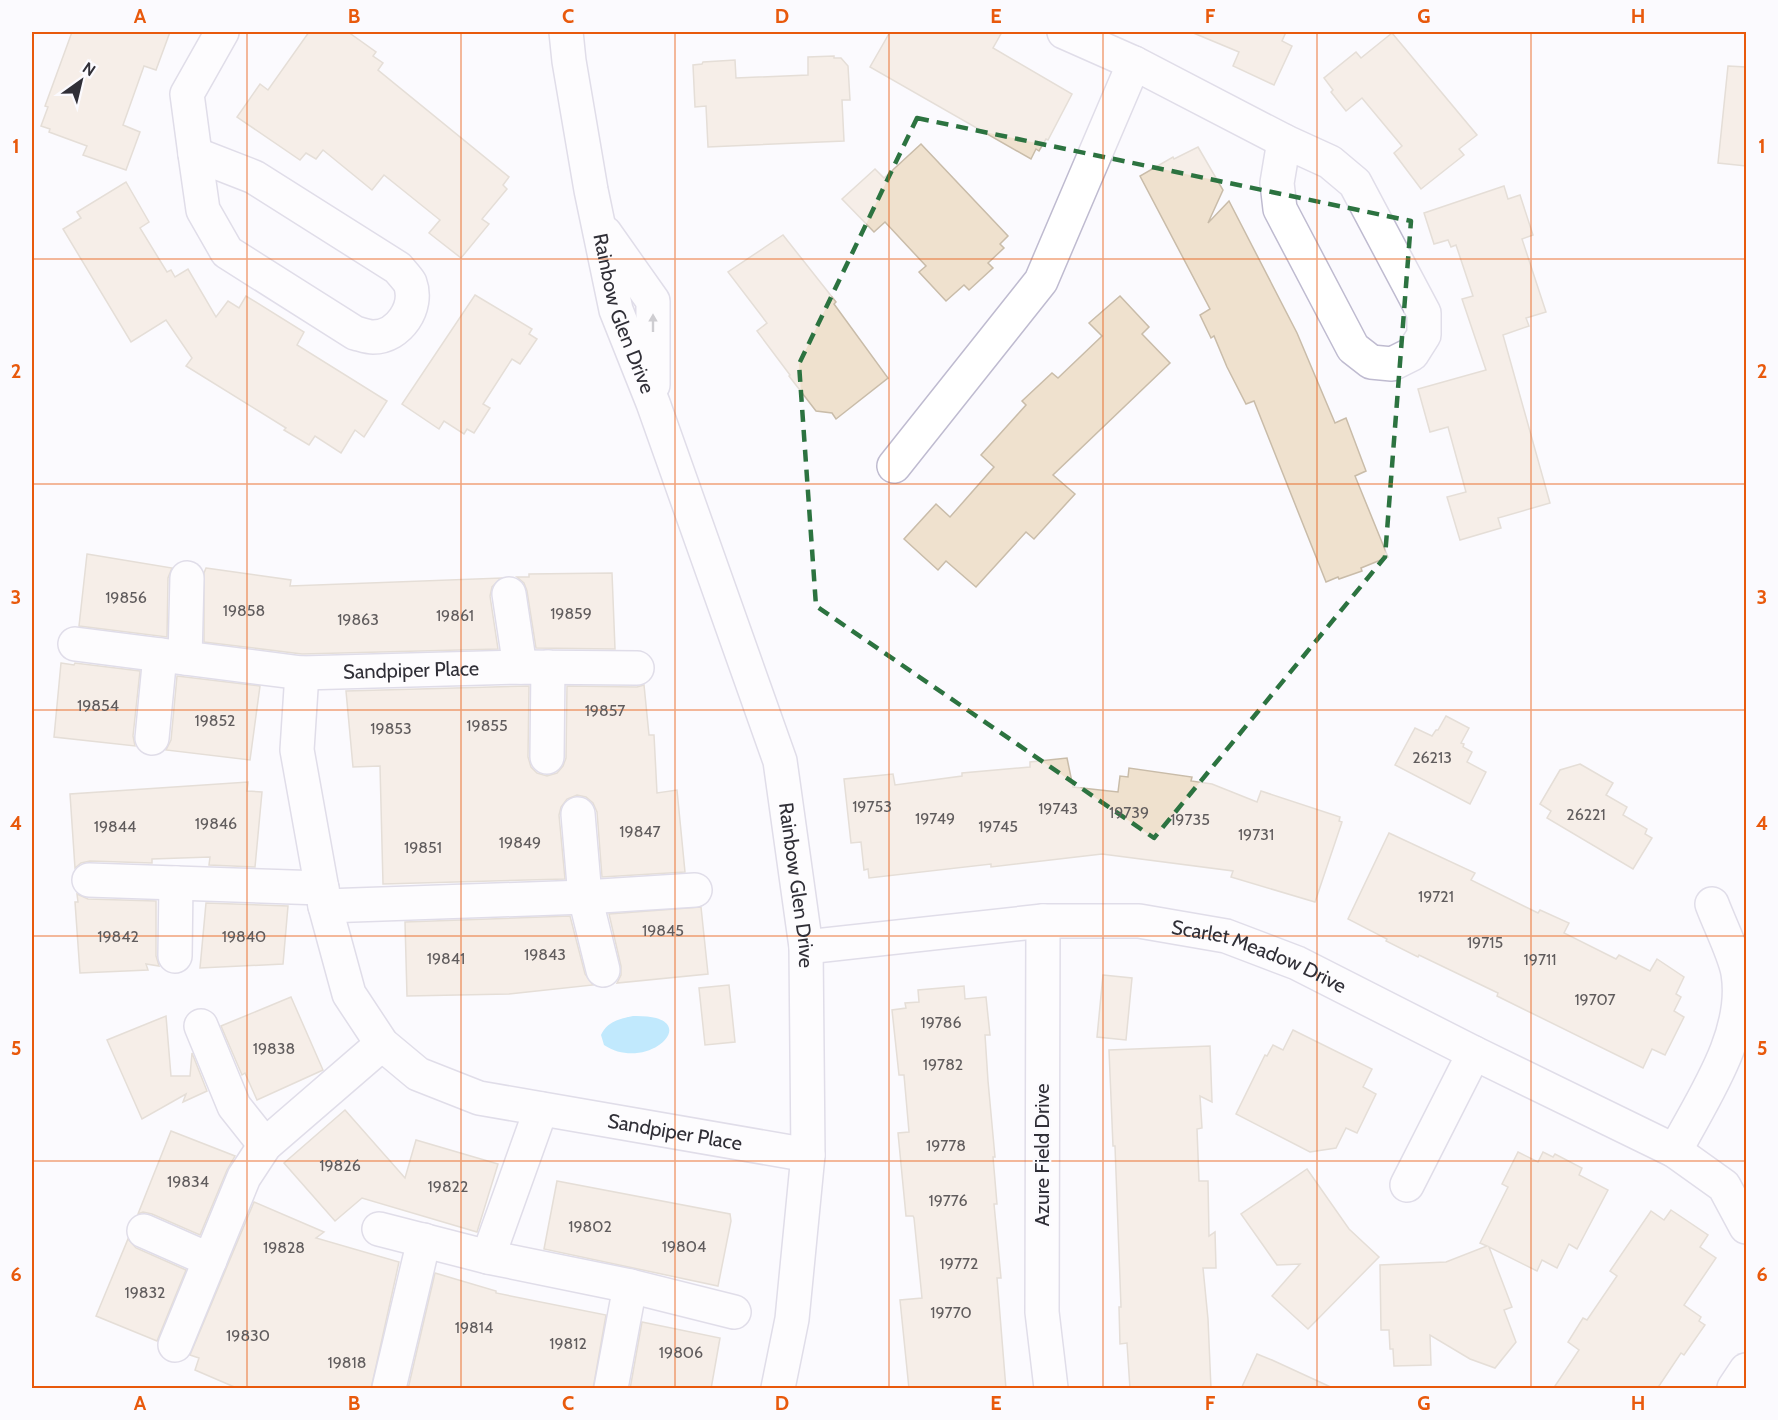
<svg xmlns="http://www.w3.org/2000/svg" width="1778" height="1420" font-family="Cabin,sans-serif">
<rect width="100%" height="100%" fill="#fbfafe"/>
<path fill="#7ad6fc" d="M 633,1016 C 709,1014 649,1075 604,1045 L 601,1035 C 608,1021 619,1019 633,1016 Z"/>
<g fill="#efe1ce" stroke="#c9bca9" stroke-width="1.5">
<polygon points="72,32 170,32 156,70 144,66 123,125 140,132 126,170 83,155 87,146 49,132 50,129 41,126 48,107 45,106"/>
<polygon points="309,32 348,32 376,52 373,56 383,63 378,70 509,177 503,185 507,189 482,219 489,224 461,258 429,233 440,220 384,175 372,190 323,150 316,159 306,153 300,160 237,117 260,84 268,90"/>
<polygon points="890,32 1002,32 993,48 1072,94 1048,140 1046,139 1039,151 1036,149 1031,159 870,67"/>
<polygon points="1191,32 1286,32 1282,41 1292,46 1274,85 1233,66 1239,52"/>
<polygon points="1392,33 1477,135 1459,149 1464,155 1421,189 1394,153 1402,146 1362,98 1346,111 1331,92 1333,90 1324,78 1356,52 1361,58"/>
<polygon points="834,56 834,58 841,58 848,66 850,100 842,100 844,141 708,147 706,106 695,107 693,65 702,64 703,62 735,60 736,78 808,75 808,57"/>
<polygon points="1728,66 1746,67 1746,166 1718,163"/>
<polygon points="921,144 1008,236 1000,244 1004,248 988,263 993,268 969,290 964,285 946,301 919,272 926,266 885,222 874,232 842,199 875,169 884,178"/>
<polygon points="1198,147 1223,190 1208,223 1229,201 1297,333 1335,423 1346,418 1366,471 1355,476 1388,557 1361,568 1362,571 1339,579 1338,577 1326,582 1254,401 1246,404 1227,367 1214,336 1211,338 1200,315 1210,309 1140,176 1173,157 1174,159"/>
<polygon points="126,182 149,222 140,228 167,272 171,270 175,277 188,269 216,317 228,301 239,308 246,296 304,332 297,345 387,401 364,437 355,430 341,453 315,436 309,445 284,430 286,428 186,366 192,358 166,320 131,342 63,229 81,218 77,212"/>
<polygon points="1504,186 1508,199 1520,195 1533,235 1522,239 1546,312 1526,318 1529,326 1503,335 1550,503 1498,518 1501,528 1460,540 1447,497 1466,492 1448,427 1430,432 1418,389 1486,370 1462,299 1473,296 1456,245 1451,247 1448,240 1434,244 1424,213"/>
<polygon points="783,235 836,302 834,304 888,378 836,419 832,413 816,411 789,376 790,375 757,331 767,323 728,272"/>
<polygon points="475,295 532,329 529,334 537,339 520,364 512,359 483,404 490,408 474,433 467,429 464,434 444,421 439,429 402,404"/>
<polygon points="1120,296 1149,327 1142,334 1170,363 1053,475 1075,494 1034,539 1026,532 976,587 946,561 938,570 904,539 936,504 950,517 994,467 981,455 1026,405 1022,401 1052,373 1058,378 1102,336 1089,323"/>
<polygon points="87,554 172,568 168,578 167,637 79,626"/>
<polygon points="206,568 291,580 290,586 501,578 492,587 490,596 498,649 302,654 204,642 204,573"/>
<polygon points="612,573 615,649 536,648 527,591 524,583 517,577 529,577 529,574"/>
<polygon points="61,663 74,665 75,663 140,671 133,736 135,746 54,737"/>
<polygon points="177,676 260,686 250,760 166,750 171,740"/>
<polygon points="644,685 649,735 654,735 657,793 677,790 685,872 602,877 597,812 593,803 586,797 577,795 567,799 561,807 559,815 565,879 383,884 380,766 353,767 346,691 529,686 528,757 531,767 537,773 547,776 557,773 563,766 566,758 567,686 637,687"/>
<polygon points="1446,716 1469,728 1461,743 1464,744 1463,747 1472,752 1467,762 1486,772 1470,804 1395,765 1415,728 1432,736 1436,730 1438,730"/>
<polygon points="1067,758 1073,787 1118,792 1120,776 1128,777 1129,768 1192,777 1191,781 1212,784 1257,802 1261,791 1340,817 1339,821 1342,822 1315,902 1231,877 1233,871 1102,854 991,867 991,864 869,878 868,869 864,870 861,842 851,843 844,779 893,774 895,785 962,776 962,773 1030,767 1030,762"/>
<polygon points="1580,764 1613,783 1606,795 1627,807 1623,815 1647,829 1645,834 1652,838 1633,869 1547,818 1551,811 1540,804 1560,770"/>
<polygon points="248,782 247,791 262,792 255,867 209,865 210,857 152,859 152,863 90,861 81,863 75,868 70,794"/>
<polygon points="1389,833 1475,873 1471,880 1538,913 1540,910 1569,923 1564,933 1616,959 1619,955 1650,971 1657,959 1684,977 1676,994 1681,997 1674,1011 1684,1017 1665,1055 1652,1049 1643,1068 1497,996 1498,993 1419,955 1418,957 1386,941 1387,939 1348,919"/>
<polygon points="77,894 88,899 156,901 156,956 159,966 146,964 148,970 80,973 75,902 78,902"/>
<polygon points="206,903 288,906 283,964 200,968"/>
<polygon points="701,907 708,974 617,983 621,975 621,966 609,914"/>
<polygon points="570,916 585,974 593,985 509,994 407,996 405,922"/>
<polygon points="1103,975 1132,978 1126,1040 1097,1037"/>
<polygon points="729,985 735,1042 705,1045 699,988"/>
<polygon points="964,986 965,999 986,997 990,1035 985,1035 988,1081 995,1157 993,1157 997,1204 994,1204 1001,1278 997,1278 1006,1389 909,1389 900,1300 922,1298 914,1218 913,1216 906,1216 898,1133 909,1132 904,1075 899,1075 892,1010 906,1008 905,1003 919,1002 918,990"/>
<polygon points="291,997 323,1070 257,1100 245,1073 242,1075 221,1026"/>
<polygon points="166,1016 171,1076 190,1076 192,1053 207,1091 183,1102 186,1094 142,1119 107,1040"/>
<polygon points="1293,1030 1372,1069 1363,1087 1376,1094 1357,1133 1346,1128 1336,1148 1310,1152 1236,1114 1265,1055 1267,1056 1273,1045 1283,1050"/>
<polygon points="1210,1046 1212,1102 1200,1096 1202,1128 1197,1129 1199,1181 1208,1181 1209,1236 1215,1232 1216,1268 1203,1268 1208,1319 1211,1389 1130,1389 1127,1343 1120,1344 1119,1307 1121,1307 1115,1146 1113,1146 1109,1050"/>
<polygon points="345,1110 405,1178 416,1140 498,1164 477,1232 362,1198 335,1221 284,1163"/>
<polygon points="171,1131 235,1156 227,1170 200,1235 152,1214 143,1212 138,1214"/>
<polygon points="1518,1152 1538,1162 1543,1152 1553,1157 1555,1154 1582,1168 1579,1175 1608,1190 1577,1249 1569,1244 1557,1268 1542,1260 1537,1271 1489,1247 1512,1307 1504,1310 1516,1342 1495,1368 1470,1359 1430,1335 1431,1365 1394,1366 1393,1349 1390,1349 1389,1330 1381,1330 1380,1265 1446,1262 1487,1246 1480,1243 1508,1187 1502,1184"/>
<polygon points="1307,1169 1349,1229 1379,1257 1308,1329 1272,1296 1300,1264 1277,1265 1241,1214"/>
<polygon points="557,1181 730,1214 731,1221 718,1286 544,1249"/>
<polygon points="254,1202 324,1232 316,1238 399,1262 371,1389 239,1389 195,1370 199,1358 190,1355"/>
<polygon points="1671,1210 1708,1235 1700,1247 1716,1258 1684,1305 1701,1317 1699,1321 1705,1325 1684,1355 1681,1353 1657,1389 1553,1389 1579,1350 1568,1342 1583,1318 1587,1320 1617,1276 1610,1271 1651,1211 1664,1220"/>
<polygon points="128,1239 136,1248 186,1270 157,1341 96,1316"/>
<polygon points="435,1273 496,1291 496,1293 606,1315 593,1389 408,1389"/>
<polygon points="642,1322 720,1338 711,1389 630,1389"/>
<polygon points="1257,1354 1272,1360 1335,1389 1241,1389"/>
</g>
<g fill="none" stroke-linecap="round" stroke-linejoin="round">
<defs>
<g id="minor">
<path id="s1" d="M 566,32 L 569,61 L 591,190 L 616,310 L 653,403 L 780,761 L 806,947 L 808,1155 L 792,1319 L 778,1388"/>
<polyline points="1064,32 1134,63 1284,141"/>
<polygon points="1284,141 1330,162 1355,183 1424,313 1424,335 1412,354 1392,364 1371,362 1353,348 1280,209 1277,183"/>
<path d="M 195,154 L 254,177 L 398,268 C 401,272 407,278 410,283 C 419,307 399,337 373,337 C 367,337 360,334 355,333 L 227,252 L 203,210 Z"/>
<polyline points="195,154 187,94 222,32"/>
<polyline points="605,233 653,301 653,385"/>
<polyline points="894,466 1041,281 1134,63"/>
<polyline points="509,594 520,667"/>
<path id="s2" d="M 75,644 L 302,673 L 520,667 L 637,668"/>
<polyline points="185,658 187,578"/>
<path id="s3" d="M 302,673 L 297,750 L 325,906 L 349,994 L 382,1044 L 418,1074 L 479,1098 L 808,1155"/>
<polyline points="152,738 160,655"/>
<polyline points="547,757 548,667"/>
<polyline points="578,814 585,897 603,970"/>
<polyline points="89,880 322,888"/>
<polyline points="325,906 585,897 695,890"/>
<polyline points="1043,921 1042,1312 1051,1388"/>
<path id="s4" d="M 806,947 L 1043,921 L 1139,921 L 1226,936 L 1297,963 L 1474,1053 L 1675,1151 L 1724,1186 L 1746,1227"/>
<polyline points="175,956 176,883"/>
<polyline points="201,1026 234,1106 265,1145"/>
<path d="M 1675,1151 C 1703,1098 1748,1034 1738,973 C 1735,955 1719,923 1712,904"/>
<polyline points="1407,1185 1474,1053"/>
<polyline points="379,1229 488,1257 630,1286 734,1312"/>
<polyline points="144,1231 210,1260"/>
<polyline points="488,1257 541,1109"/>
<polyline points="175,1345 244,1177 265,1145 382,1044"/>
<polyline points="389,1388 424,1240"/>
<polyline points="611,1388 630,1286"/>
<polyline points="1734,1388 1746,1370"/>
</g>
</defs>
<use href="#minor" stroke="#bfbbd0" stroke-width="36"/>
<use href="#minor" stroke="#fff" stroke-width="33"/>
</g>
<defs><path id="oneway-solid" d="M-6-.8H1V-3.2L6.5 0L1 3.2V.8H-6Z" transform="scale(1.5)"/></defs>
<use fill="#98979b" href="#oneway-solid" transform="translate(653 323) rotate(-90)"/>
<path d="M0 0H1778V1420H0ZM 917,118 L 1411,221 L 1385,557 L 1154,838 L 816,606 L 799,364 Z" fill="#fbfafe" fill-opacity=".55" fill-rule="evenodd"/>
<path fill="none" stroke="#2c7340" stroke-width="4.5" stroke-dasharray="12 8" stroke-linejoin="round" d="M 917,118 L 1411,221 L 1385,557 L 1154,838 L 816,606 L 799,364 Z"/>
<path fill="none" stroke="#e8590c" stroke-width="1.5" stroke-opacity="0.55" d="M 247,32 L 247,1388M 461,32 L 461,1388M 675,32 L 675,1388M 889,32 L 889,1388M 1103,32 L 1103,1388M 1317,32 L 1317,1388M 1531,32 L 1531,1388M 32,259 L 1746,259M 32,484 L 1746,484M 32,710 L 1746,710M 32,936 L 1746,936M 32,1161 L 1746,1161"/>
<g text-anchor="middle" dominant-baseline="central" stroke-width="4.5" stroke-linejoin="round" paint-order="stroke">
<g font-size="16" fill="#605c5d">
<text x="126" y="597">19856</text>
<text x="244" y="610">19858</text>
<text x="571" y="613">19859</text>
<text x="455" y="615">19861</text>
<text x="358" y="619">19863</text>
<text x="98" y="705">19854</text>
<text x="605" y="710">19857</text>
<text x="215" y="720">19852</text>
<text x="487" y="725">19855</text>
<text x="391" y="728">19853</text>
<text x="1432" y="757">26213</text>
<text x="872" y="806">19753</text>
<text x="1058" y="808">19743</text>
<text x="1129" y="812">19739</text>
<text x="1586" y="814">26221</text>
<text x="935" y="818">19749</text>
<text x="1190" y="819">19735</text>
<text x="216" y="823">19846</text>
<text x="115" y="826">19844</text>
<text x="998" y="826">19745</text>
<text x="640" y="831">19847</text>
<text x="1256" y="834">19731</text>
<text x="520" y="842">19849</text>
<text x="423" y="847">19851</text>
<text x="1436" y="896">19721</text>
<text x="663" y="930">19845</text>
<text x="118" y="936">19842</text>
<text x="244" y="936">19840</text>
<text x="1485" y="942">19715</text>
<text x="545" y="954">19843</text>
<text x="446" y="958">19841</text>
<text x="1540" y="959">19711</text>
<text x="1595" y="999">19707</text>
<text x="941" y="1022">19786</text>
<text x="274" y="1048">19838</text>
<text x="943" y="1064">19782</text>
<text x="946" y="1145">19778</text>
<text x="340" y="1165">19826</text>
<text x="188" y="1181">19834</text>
<text x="448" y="1186">19822</text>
<text x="948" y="1200">19776</text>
<text x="590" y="1226">19802</text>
<text x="684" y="1246">19804</text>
<text x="284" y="1247">19828</text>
<text x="959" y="1263">19772</text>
<text x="145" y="1292">19832</text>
<text x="951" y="1312">19770</text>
<text x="474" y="1327">19814</text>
<text x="248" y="1335">19830</text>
<text x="568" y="1343">19812</text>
<text x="681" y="1352">19806</text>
<text x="347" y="1362">19818</text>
</g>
<g font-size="20" fill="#302f37" stroke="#fbfafe">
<text stroke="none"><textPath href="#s1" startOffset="288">Rainbow Glen Drive</textPath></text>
<text stroke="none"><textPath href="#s2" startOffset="338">Sandpiper Place</textPath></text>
<text stroke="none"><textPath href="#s1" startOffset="888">Rainbow Glen Drive</textPath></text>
<text stroke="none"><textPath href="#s4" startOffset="460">Scarlet Meadow Drive</textPath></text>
<text stroke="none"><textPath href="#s3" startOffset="698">Sandpiper Place</textPath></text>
<text transform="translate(1042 1155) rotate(-90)">Azure Field Drive</text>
</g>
</g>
<rect width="1778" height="1420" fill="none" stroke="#fbfafe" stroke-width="66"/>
<g transform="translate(81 81) rotate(34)" stroke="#fbfafe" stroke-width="4.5" paint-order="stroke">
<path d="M0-4.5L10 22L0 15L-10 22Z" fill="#302f37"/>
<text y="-9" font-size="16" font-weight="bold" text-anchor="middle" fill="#302f37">N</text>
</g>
<rect x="33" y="33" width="1712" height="1354" fill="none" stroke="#e8590c" stroke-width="2"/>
<g font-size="20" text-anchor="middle" font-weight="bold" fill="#e8590c">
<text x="140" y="23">A</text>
<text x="354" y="23">B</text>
<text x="568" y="23">C</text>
<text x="782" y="23">D</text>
<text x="996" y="23">E</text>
<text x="1210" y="23">F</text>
<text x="1424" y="23">G</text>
<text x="1638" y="23">H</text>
<text x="16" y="153">1</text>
<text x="1762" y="153">1</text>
<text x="16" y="378">2</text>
<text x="1762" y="378">2</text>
<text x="16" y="604">3</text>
<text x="1762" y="604">3</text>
<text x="16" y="830">4</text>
<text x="1762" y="830">4</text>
<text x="16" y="1055">5</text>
<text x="1762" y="1055">5</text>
<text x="16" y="1281">6</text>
<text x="1762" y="1281">6</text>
<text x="140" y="1410">A</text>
<text x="354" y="1410">B</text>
<text x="568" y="1410">C</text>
<text x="782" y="1410">D</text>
<text x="996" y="1410">E</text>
<text x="1210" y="1410">F</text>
<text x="1424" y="1410">G</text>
<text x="1638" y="1410">H</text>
</g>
</svg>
